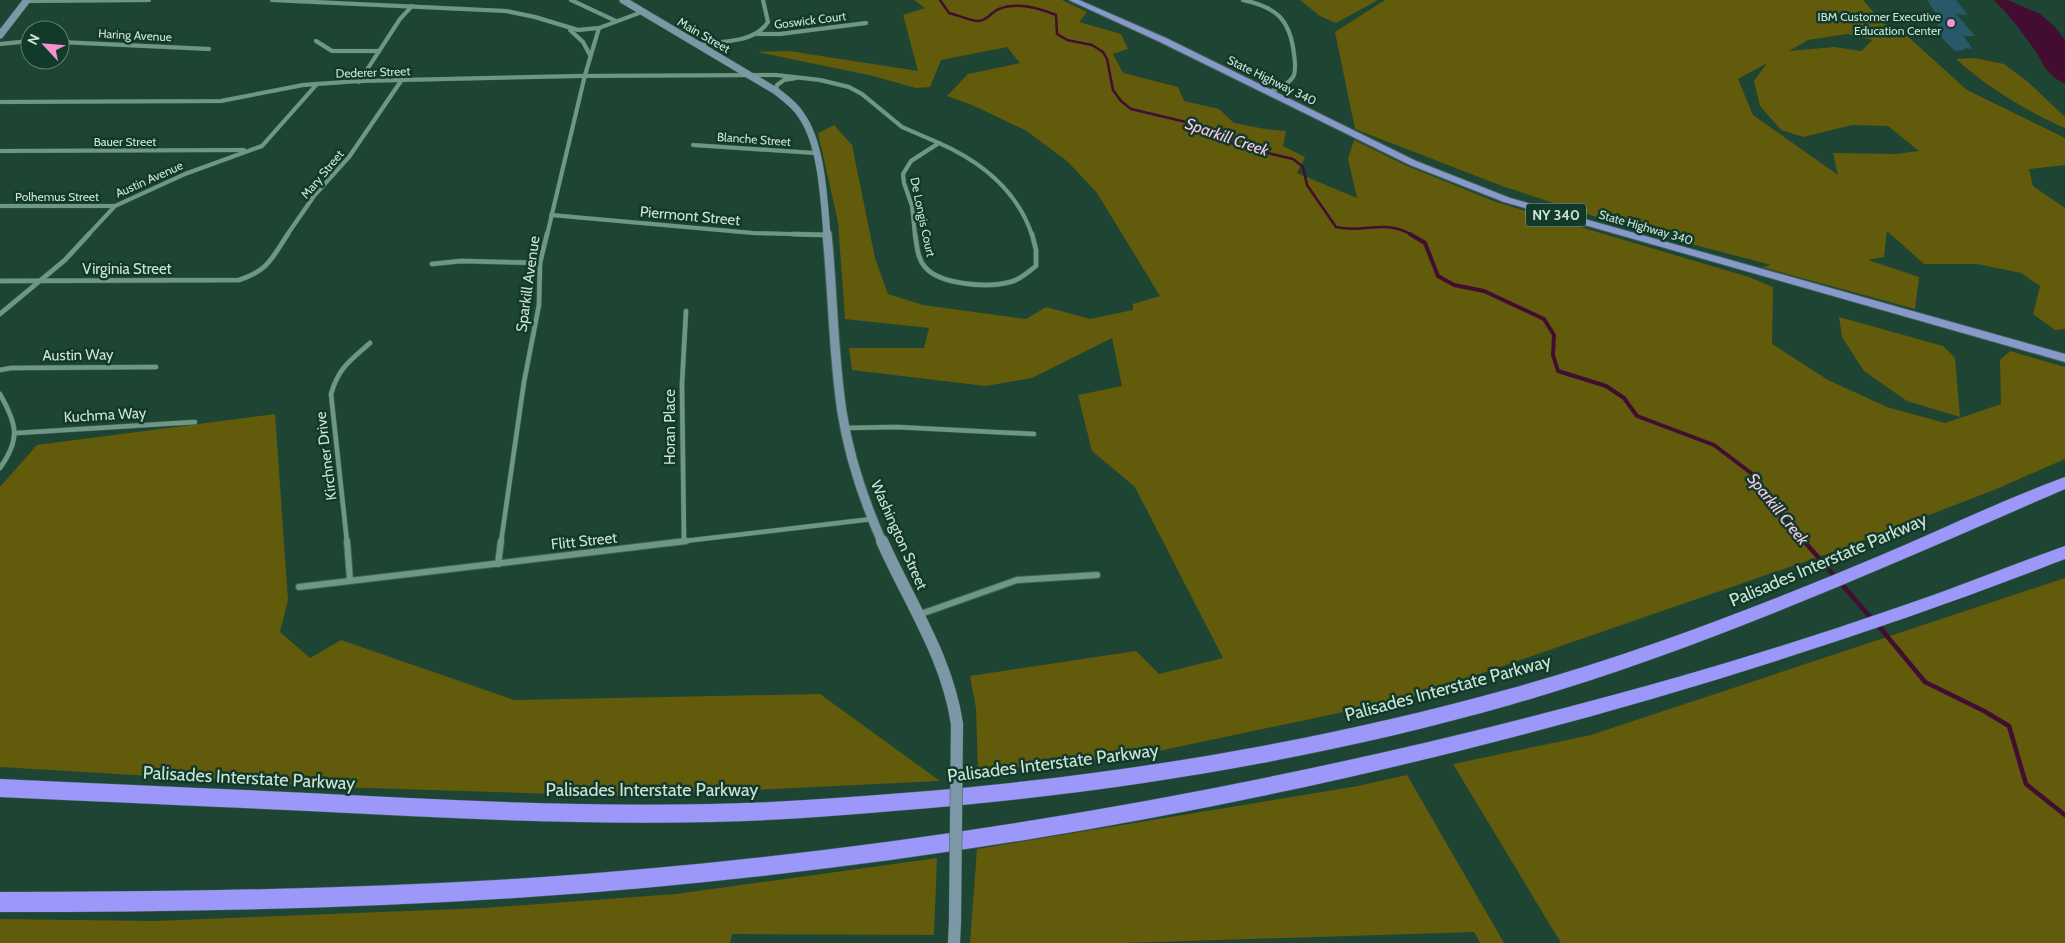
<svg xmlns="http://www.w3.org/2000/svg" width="2065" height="943" font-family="Cabin,sans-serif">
<rect width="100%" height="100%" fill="#1e4434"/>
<g fill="#625b0b" fill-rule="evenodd">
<polygon points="914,0 1062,0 1087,12 1079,22 1121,34 1128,49 1113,54 1123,73 1178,87 1184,101 1219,109 1234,123 1265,129 1286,131 1283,146 1305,157 1297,173 1357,198 1348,159 1354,140 1405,165 1496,202 1749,277 1773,287 1772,344 1828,380 1887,407 1945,423 2001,404 2000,360 2010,351 2065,367 2065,459 1994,490 1830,553 1410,698 1130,757 978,771 976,708 970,676 1136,651 1159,674 1223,658 1135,487 1092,451 1078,395 1122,386 1112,338 1032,378 985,386 852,370 849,348 924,348 929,328 845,319 838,222 818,133 834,125 852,145 875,258 888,294 923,305 1026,319 1046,307 1090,319 1133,310 1133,304 1160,296 1097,193 1067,161 1025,130 972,105 947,96 968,74 1020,63 1007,47 941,60 930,87 916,88 869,75 757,52 789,51 918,71 903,15 925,8"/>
<polygon points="1300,0 1378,0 1336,23 1320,16"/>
<path d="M 1385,0 L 1863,0 L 1883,23 L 1905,34 L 1967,90 L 2065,138 L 2065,165 L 2029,169 L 2033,186 L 2065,208 L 2065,329 L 2055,330 L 2033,314 L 2040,286 L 2021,273 L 1977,264 L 1924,264 L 1887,231 L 1884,257 L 1868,260 L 1919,277 L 1915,309 L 1762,267 L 1771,265 L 1627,227 L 1502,186 L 1355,129 L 1335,32 ZM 1847,34 L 1873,40 L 1861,51 L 1834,47 L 1789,51 L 1808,40 ZM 1767,63 L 1754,81 L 1760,106 L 1781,130 L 1803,137 L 1852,125 L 1888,126 L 1919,151 L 1895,154 L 1833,153 L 1838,175 L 1753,115 L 1738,79 Z"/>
<path d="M 1975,58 L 2004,64 L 2028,82 L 2065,117 L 2065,128 C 2028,112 1985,86 1956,59 Z"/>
<polygon points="1839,317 1943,346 1955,358 1960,417 1907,401 1864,371 1842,337"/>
<polygon points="275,414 288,600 280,632 310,658 341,640 514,700 820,694 940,781 622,796 336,787 0,767 0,487 37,445"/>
<polygon points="2065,578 2065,943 1561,943 1453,764 1591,735"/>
<polygon points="1407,775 1504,943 1480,943 1474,932 1124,943 970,943 977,849 1358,786"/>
<polygon points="937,858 934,935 732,934 730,943 0,943 0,919 154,921 483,908 676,894"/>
</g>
<path fill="#420d31" d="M 1994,0 L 2008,0 L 2040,14 L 2055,27 L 2065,40 L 2065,84 C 2046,74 2045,66 2034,49 C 2022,32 2009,15 1994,0 Z"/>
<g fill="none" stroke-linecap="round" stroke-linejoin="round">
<path stroke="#420d31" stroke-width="2.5" d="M 940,0 L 949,13 C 958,15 970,21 979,21 C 988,20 991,12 999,9 C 1016,2 1039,8 1056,15 L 1057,34 L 1067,40 L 1092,45 L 1103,52 L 1107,59 L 1113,90 L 1121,101 L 1131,109 L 1207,127 L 1223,139 L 1246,148 L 1293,159 L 1303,167 L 1307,185 L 1336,227 C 1365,234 1384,218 1412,235"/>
<polyline stroke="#420d31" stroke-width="4" points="1410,234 1425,243 1438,276 1454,285 1484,291 1544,319 1554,335 1553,355 1558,371 1606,386 1624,398 1637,416 1714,445 1751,473 1768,499 1805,542"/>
<g stroke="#420d31" stroke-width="4.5">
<polyline points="1804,541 1872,619"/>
<polyline points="1877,624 1925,682 1984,711 2009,726 2026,784 2065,815"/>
</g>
</g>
<polygon fill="#27596b" points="1927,0 1956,0 1968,15 1956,14 1975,36 1963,36 1973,49 1964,48 1966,50 1955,51 1942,38 1938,27 1939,18"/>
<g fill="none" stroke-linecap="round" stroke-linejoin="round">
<defs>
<g id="street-far2">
<polyline points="272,0 506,11 535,17 578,30 599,28"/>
<polyline points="571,0 616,21"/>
<path d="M 1243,0 C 1276,7 1290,19 1294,54 C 1295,61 1296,72 1293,77 C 1288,85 1278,88 1270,92"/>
<polyline points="26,1 149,0"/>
<polyline points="570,30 583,42 590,55"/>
<polyline points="757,34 780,34 866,23"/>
<polyline points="316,41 332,51 379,51"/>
<polyline points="60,42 209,49"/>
<polyline points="0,44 30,41"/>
<path d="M 697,44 C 720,41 754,44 768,22 L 763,0"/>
<polyline points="359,82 400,19 412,6"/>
<polyline points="776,91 777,85 784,80 796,78"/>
<polyline points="0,102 221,101 303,85 359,81 579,76 776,75 820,80 849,87 862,94 902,127 939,143"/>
<path d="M 939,143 C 982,162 1017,190 1032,235"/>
<polyline points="693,145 815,153"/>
<polyline points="0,151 244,150"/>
<polyline points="0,206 114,206"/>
<polyline points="551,215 753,233 827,235"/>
<polyline points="88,235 115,206 185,174 262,146 317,84"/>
<polyline points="287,235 314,196 349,157 401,81"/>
<polyline points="547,235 585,75 599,28 642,12"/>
<polyline points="915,235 912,206 904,183 903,174 911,161 939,143"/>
</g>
<g id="street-far1">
<polyline points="793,234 827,235"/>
<path d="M 915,234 C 917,245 917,258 925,267 C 940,285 988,288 1010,282 C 1020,280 1028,272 1036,266 L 1036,250 L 1032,234"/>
<polyline points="432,264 461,261 540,263"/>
<path d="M 0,281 L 239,280 C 269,270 271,259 288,234"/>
<polyline points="0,314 65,260 89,234"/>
<polyline points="0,370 11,368 156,367"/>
<path d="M 0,394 C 17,424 21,439 0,468"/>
<polyline points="845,428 896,427 1034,434"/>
<polyline points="17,433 195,422"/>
<path d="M 347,542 L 331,394 C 339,367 350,361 370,343"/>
<polyline points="501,542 524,382 539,305 540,263 547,234"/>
<polyline points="676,542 872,519"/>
<polyline points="684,542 682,384 686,311"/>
</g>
<g id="street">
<polyline points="347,541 350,580"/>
<polyline points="498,564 501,541"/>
<polyline points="299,587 686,541"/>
<polyline points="918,615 1017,580 1097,575"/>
</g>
<g id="secondary-far2">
<path d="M 623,0 L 776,91 C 785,98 795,105 801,115 C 822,144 824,201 827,235"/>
<polyline points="0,35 27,0"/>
</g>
<path id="secondary-far1" d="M 827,234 C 833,293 833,353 842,412 C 849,457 864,501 882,542"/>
<g id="secondary">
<path d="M 882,541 C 909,602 947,657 957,724"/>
<polyline points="954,943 955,921"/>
</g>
<polygon id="primary" points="1069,0 1079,0 1166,38 1416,161 1510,198 2065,354 2065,362 1504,202 1410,165 1160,42"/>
<g id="highway">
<path d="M 2065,477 L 2065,489 C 1883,568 1702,650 1510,705 C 1309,762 1101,795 893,811 C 833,816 772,821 712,822 C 577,825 443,818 308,811 C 205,806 103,802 0,797 L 0,779 C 103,784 205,788 308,793 C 442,800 577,807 712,804 C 775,803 839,798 903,793 C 1107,777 1311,744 1509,689 C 1636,654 1758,607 1879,556 C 1941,530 2002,500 2065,477 Z"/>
<path d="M 2065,546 L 2065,559 C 1575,749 1054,861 529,897 C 353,909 177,912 0,912 L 0,892 C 177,892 353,889 529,878 C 881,854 1231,796 1572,706 C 1681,678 1789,645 1896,608 C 1953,589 2008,566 2065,546 Z"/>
</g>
</defs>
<use href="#street-far2" stroke="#3e6254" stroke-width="4.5"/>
<use href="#street-far1" stroke="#3e6254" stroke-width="5.5"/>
<use href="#street" stroke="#3e6254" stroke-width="8"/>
<use href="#secondary-far2" stroke="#3e6254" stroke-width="8"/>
<use href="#secondary-far1" stroke="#3e6254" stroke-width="11"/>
<use href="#secondary" stroke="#3e6254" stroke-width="13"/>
<use href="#primary" stroke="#3e6254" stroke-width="2"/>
<use href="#highway" stroke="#3e6254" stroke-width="1"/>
<use href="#street-far2" stroke="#6f9884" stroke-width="4"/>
<use href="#street-far1" stroke="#6f9884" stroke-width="4.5"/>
<use href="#street" stroke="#6f9884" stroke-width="6"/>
<use href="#secondary-far2" stroke="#7c98a7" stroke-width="7"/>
<use href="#secondary-far1" stroke="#7c98a7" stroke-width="9"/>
<use href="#secondary" stroke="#7c98a7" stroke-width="12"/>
<use href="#primary" fill="#8998cb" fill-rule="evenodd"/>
<use href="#highway" fill="#9b98fa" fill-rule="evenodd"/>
<defs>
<polyline id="secondary-bridge" points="955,921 957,724"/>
</defs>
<use href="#secondary-bridge" stroke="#3e6254" stroke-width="13" stroke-linecap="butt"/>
<use href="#secondary-bridge" stroke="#7c98a7" stroke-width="12"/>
</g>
<circle fill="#f790ce" stroke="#123a2a" stroke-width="2" cx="1951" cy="23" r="5"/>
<g text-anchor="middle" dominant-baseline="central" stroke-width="5" stroke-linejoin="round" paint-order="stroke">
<g font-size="12" fill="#cee3d8" stroke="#123a2a" text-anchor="end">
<text x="1941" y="16">IBM Customer Executive<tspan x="1941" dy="14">Education Center</tspan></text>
</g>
<g font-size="12" fill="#cee3d8" stroke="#123a2a">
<text transform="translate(810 20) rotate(-7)">Goswick Court</text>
<text transform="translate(135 35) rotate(3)">Haring Avenue</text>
<text transform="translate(704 35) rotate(30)">Main Street</text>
<text transform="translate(373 72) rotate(-2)">Dederer Street</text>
<text transform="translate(1272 80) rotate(26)">State Highway 340</text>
<text transform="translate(754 139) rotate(4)">Blanche Street</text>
<text x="125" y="141">Bauer Street</text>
<text transform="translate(322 174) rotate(-50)">Mary Street</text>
<text transform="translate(149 179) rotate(-24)">Austin Avenue</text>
<text x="57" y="196">Polhemus Street</text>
<text transform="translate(923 217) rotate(78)">De Longis Court</text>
<text transform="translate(1646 227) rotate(16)">State Highway 340</text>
</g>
<rect fill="#123a2a" stroke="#96b0a4" stroke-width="1" x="1526" y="203.5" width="60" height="23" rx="4"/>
<g font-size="14" font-weight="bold" fill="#cee3d8">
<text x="1556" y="215">NY 340</text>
</g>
<g font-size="15" fill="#cee3d8" stroke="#123a2a">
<text transform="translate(690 216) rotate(5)">Piermont Street</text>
<text x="127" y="269">Virginia Street</text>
<text transform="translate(528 284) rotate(-82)">Sparkill Avenue</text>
<text transform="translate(78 355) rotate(-1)">Austin Way</text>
<text transform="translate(105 415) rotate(-3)">Kuchma Way</text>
<text transform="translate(670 427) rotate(-90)">Horan Place</text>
<text transform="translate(326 456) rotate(-97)">Kirchner Drive</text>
<text transform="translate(899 535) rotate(66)">Washington Street</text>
<text transform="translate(584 541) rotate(-6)">Flitt Street</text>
</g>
<g font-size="16" font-style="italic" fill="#fcc6e4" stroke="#123a2a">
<text transform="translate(1227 137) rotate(19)">Sparkill Creek</text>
<text transform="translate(1778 509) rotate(51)">Sparkill Creek</text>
</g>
<g font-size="18" fill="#cee3d8" stroke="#123a2a">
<text transform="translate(1828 560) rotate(-23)">Palisades Interstate Parkway</text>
<text transform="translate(1448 688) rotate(-15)">Palisades Interstate Parkway</text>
<text transform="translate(1053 763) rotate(-7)">Palisades Interstate Parkway</text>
<text transform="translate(249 778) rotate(3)">Palisades Interstate Parkway</text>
<text x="652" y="790">Palisades Interstate Parkway</text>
</g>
</g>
<g transform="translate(45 45) rotate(296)"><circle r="24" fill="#123a2a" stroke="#5d7e70"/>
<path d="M0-4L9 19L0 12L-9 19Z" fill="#f790ce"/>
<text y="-8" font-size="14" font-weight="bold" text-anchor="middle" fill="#cee3d8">N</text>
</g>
</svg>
